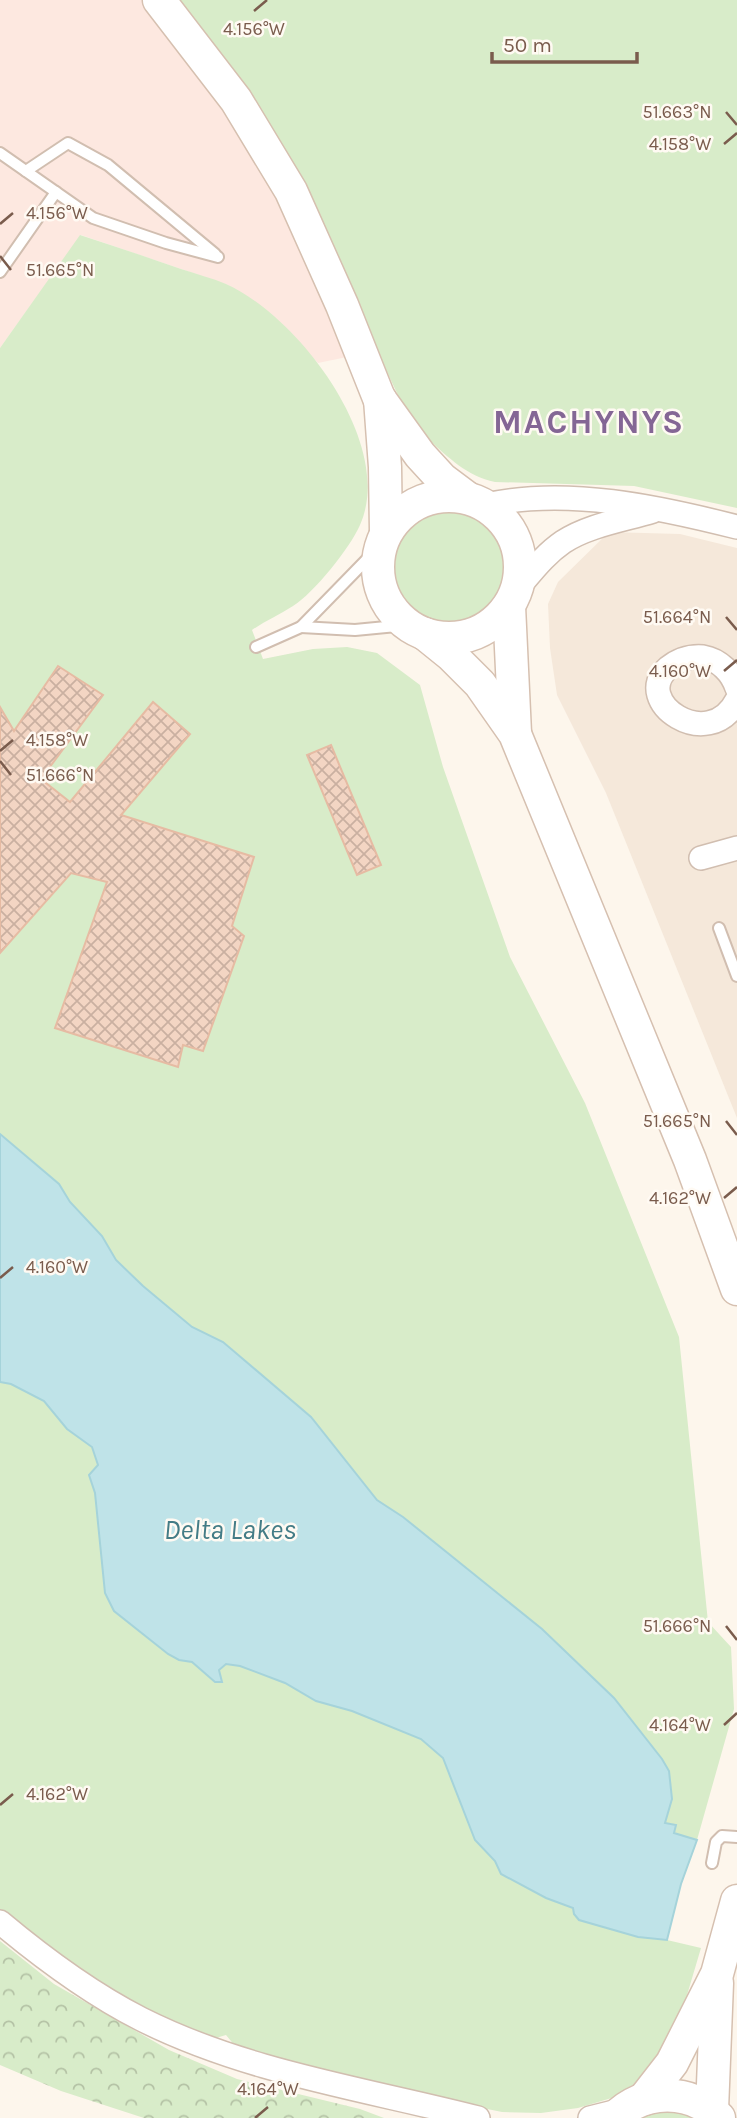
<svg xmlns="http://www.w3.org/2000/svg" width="737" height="2118" font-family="Karla,sans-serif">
<defs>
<pattern id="forest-crowns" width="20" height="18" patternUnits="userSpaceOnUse" patternTransform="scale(1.75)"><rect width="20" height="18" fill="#d8ecc9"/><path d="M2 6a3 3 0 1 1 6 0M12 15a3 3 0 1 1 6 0" fill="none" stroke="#b4c2a5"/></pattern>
<pattern id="building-cross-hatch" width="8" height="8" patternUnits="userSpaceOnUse" patternTransform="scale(1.75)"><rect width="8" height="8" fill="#f3d5c3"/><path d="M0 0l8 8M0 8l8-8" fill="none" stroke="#cab0a1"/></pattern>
</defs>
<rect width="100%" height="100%" fill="#fdf6ec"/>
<polygon fill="#f5e8da" points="609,532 680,534 737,548 737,1118 606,793 557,695 550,648 548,604 558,582"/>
<polygon fill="#fde8e0" points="0,0 142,0 180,43 242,132 303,247 347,357 318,363 270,313 228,285 81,235 0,348"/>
<g fill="#d8ecc9">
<path d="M 175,0 L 737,0 L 737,508 L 634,486 L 495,482 C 467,476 449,458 428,439 L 422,442 L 412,425 L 372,340 Z"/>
<path d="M 80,235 C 114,246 147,257 181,269 C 196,274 212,278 226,284 C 298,316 396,444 360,525 C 350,548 314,593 293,606 C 279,615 265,621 252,630 L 263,659 L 313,649 L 347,647 L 377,653 L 420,685 L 443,767 L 510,957 L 585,1103 L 679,1337 L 708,1622 L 731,1647 L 734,1709 L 697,1840 L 674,1833 L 665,1823 L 672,1799 L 669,1771 L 662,1759 L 614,1698 L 542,1629 L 403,1517 L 377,1500 L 311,1417 L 223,1342 L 192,1327 L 143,1286 L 116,1260 L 102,1236 L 70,1202 L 59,1184 L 0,1134 L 0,348 Z"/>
<circle cx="450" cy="567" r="61"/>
<polygon points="0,1382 11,1384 44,1401 67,1429 92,1447 98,1465 89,1475 95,1493 105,1593 115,1612 168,1654 179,1660 192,1662 215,1682 219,1670 226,1664 240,1666 285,1683 316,1701 352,1711 421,1739 443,1758 475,1840 495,1861 501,1874 546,1898 573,1908 579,1920 638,1937 667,1940 701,1948 679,2022 663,2054 653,2061 642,2079 615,2097 578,2108 541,2113 502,2112 350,2081 240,2052 226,2035 209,2040 146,2013 0,1915"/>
<polygon points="655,2111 680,2111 698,2118 639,2118"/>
</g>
<polygon fill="url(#forest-crowns)" points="0,1941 54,1984 169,2050 237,2079 360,2109 384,2118 144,2118 61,2091 0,2065"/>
<polygon fill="#bfe3e8" stroke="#a5d3da" stroke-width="2" points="0,1134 59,1184 70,1202 102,1236 116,1260 143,1286 192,1327 223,1342 311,1417 377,1500 403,1517 542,1629 614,1698 662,1759 669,1771 672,1799 665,1823 676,1825 674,1833 697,1840 681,1884 667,1940 638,1937 579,1920 574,1914 573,1908 546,1898 501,1874 495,1861 475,1840 443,1758 421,1739 352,1711 316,1701 285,1683 240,1666 226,1664 219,1670 222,1682 215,1682 192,1662 179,1660 168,1654 114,1611 105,1593 95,1493 89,1475 98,1465 92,1447 67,1429 44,1401 11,1384 0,1382"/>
<g fill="url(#building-cross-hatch)" stroke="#e6bba3" stroke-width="2">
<polygon points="58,666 103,695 41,779 70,802 153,702 190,734 121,815 254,857 232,926 244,936 203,1051 183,1045 178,1067 55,1028 107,882 71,873 0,953 0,707 14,731"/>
<polygon points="331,745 381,865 357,875 307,755"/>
</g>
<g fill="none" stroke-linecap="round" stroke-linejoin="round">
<defs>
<g id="lane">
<polyline points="0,153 93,218 166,243 218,257"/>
<polyline points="26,171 68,143 108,165 215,254"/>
<polyline points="0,272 56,192"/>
<polyline points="301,627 355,630 407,625"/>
<polyline points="256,647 301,627 380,546"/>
<polyline points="719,928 737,976"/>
<polyline points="712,1863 716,1842 722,1836 737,1837"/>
</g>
<g id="street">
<path d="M 486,505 C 567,487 658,507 737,527"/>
<path d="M 516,590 C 531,573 544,555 563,542 C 589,525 624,520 653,511"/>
<path d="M 737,688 C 732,673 720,660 703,657 C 691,656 678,660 668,668 C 630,701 709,755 737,700"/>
<polyline points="701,858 737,848"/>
<path d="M 0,1922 C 43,1958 90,1993 141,2019 C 246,2072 365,2089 478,2118"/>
<polyline points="590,2118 622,2110"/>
</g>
<g id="secondary">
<polyline points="159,0 236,100 291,191 342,305 379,398 420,455 442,479 466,497"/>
<polyline points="380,399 385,467 386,532"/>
<circle cx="449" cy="567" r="71"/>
<polyline points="509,606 515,733"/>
<polyline points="425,634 451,655 480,684 515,734 690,1160 737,1289"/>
<polyline points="644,2099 672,2063 717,1974 737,1901"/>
<polyline points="712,2110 717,1983"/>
<path d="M 615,2118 C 643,2088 692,2088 719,2118"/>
</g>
</defs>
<use href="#lane" stroke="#d1beb0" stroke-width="14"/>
<use href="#street" stroke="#d1beb0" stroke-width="26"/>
<use href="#secondary" stroke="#d6c0b0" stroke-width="35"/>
<use href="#lane" stroke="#fff" stroke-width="10"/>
<use href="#street" stroke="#fff" stroke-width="23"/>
<use href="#secondary" stroke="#fff" stroke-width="32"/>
</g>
<path fill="none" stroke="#7a5c4d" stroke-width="2.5" d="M 254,11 L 267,0M 726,112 L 737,125M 724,144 L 737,133M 0,224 L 13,213M 0,256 L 11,270M 726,617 L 737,630M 724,671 L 737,660M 0,751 L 13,740M 0,761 L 11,775M 726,1121 L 737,1135M 724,1198 L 737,1187M 0,1278 L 13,1267M 726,1626 L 737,1640M 724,1725 L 737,1713M 0,1805 L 13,1794M 255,2118 L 268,2107"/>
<g text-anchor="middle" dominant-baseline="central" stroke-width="5" stroke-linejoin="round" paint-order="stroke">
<g font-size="28" font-style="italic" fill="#437c86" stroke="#fffaf3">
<text x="230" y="1529">Delta Lakes</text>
</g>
<g font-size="33" font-weight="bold" letter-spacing="2" fill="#846695" stroke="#fffaf3">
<text x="589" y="422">MACHYNYS</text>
</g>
</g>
<g font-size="18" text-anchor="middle" fill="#7a5c4d" stroke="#fffaf3" stroke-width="5" stroke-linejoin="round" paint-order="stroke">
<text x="254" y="35">4.156°W</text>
<text x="677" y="118">51.663°N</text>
<text x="680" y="150">4.158°W</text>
<text x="57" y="219">4.156°W</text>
<text x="60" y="276">51.665°N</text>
<text x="677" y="623">51.664°N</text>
<text x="680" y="677">4.160°W</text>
<text x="57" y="746">4.158°W</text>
<text x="60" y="781">51.666°N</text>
<text x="677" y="1127">51.665°N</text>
<text x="680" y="1204">4.162°W</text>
<text x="57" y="1273">4.160°W</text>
<text x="677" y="1632">51.666°N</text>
<text x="680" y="1731">4.164°W</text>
<text x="57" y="1800">4.162°W</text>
<text x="268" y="2095">4.164°W</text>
</g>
<path d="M492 52v10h145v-10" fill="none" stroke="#7a5c4d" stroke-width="3.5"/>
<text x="503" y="52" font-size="21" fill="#7a5c4d" stroke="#fffaf3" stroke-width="5" paint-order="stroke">50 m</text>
</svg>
